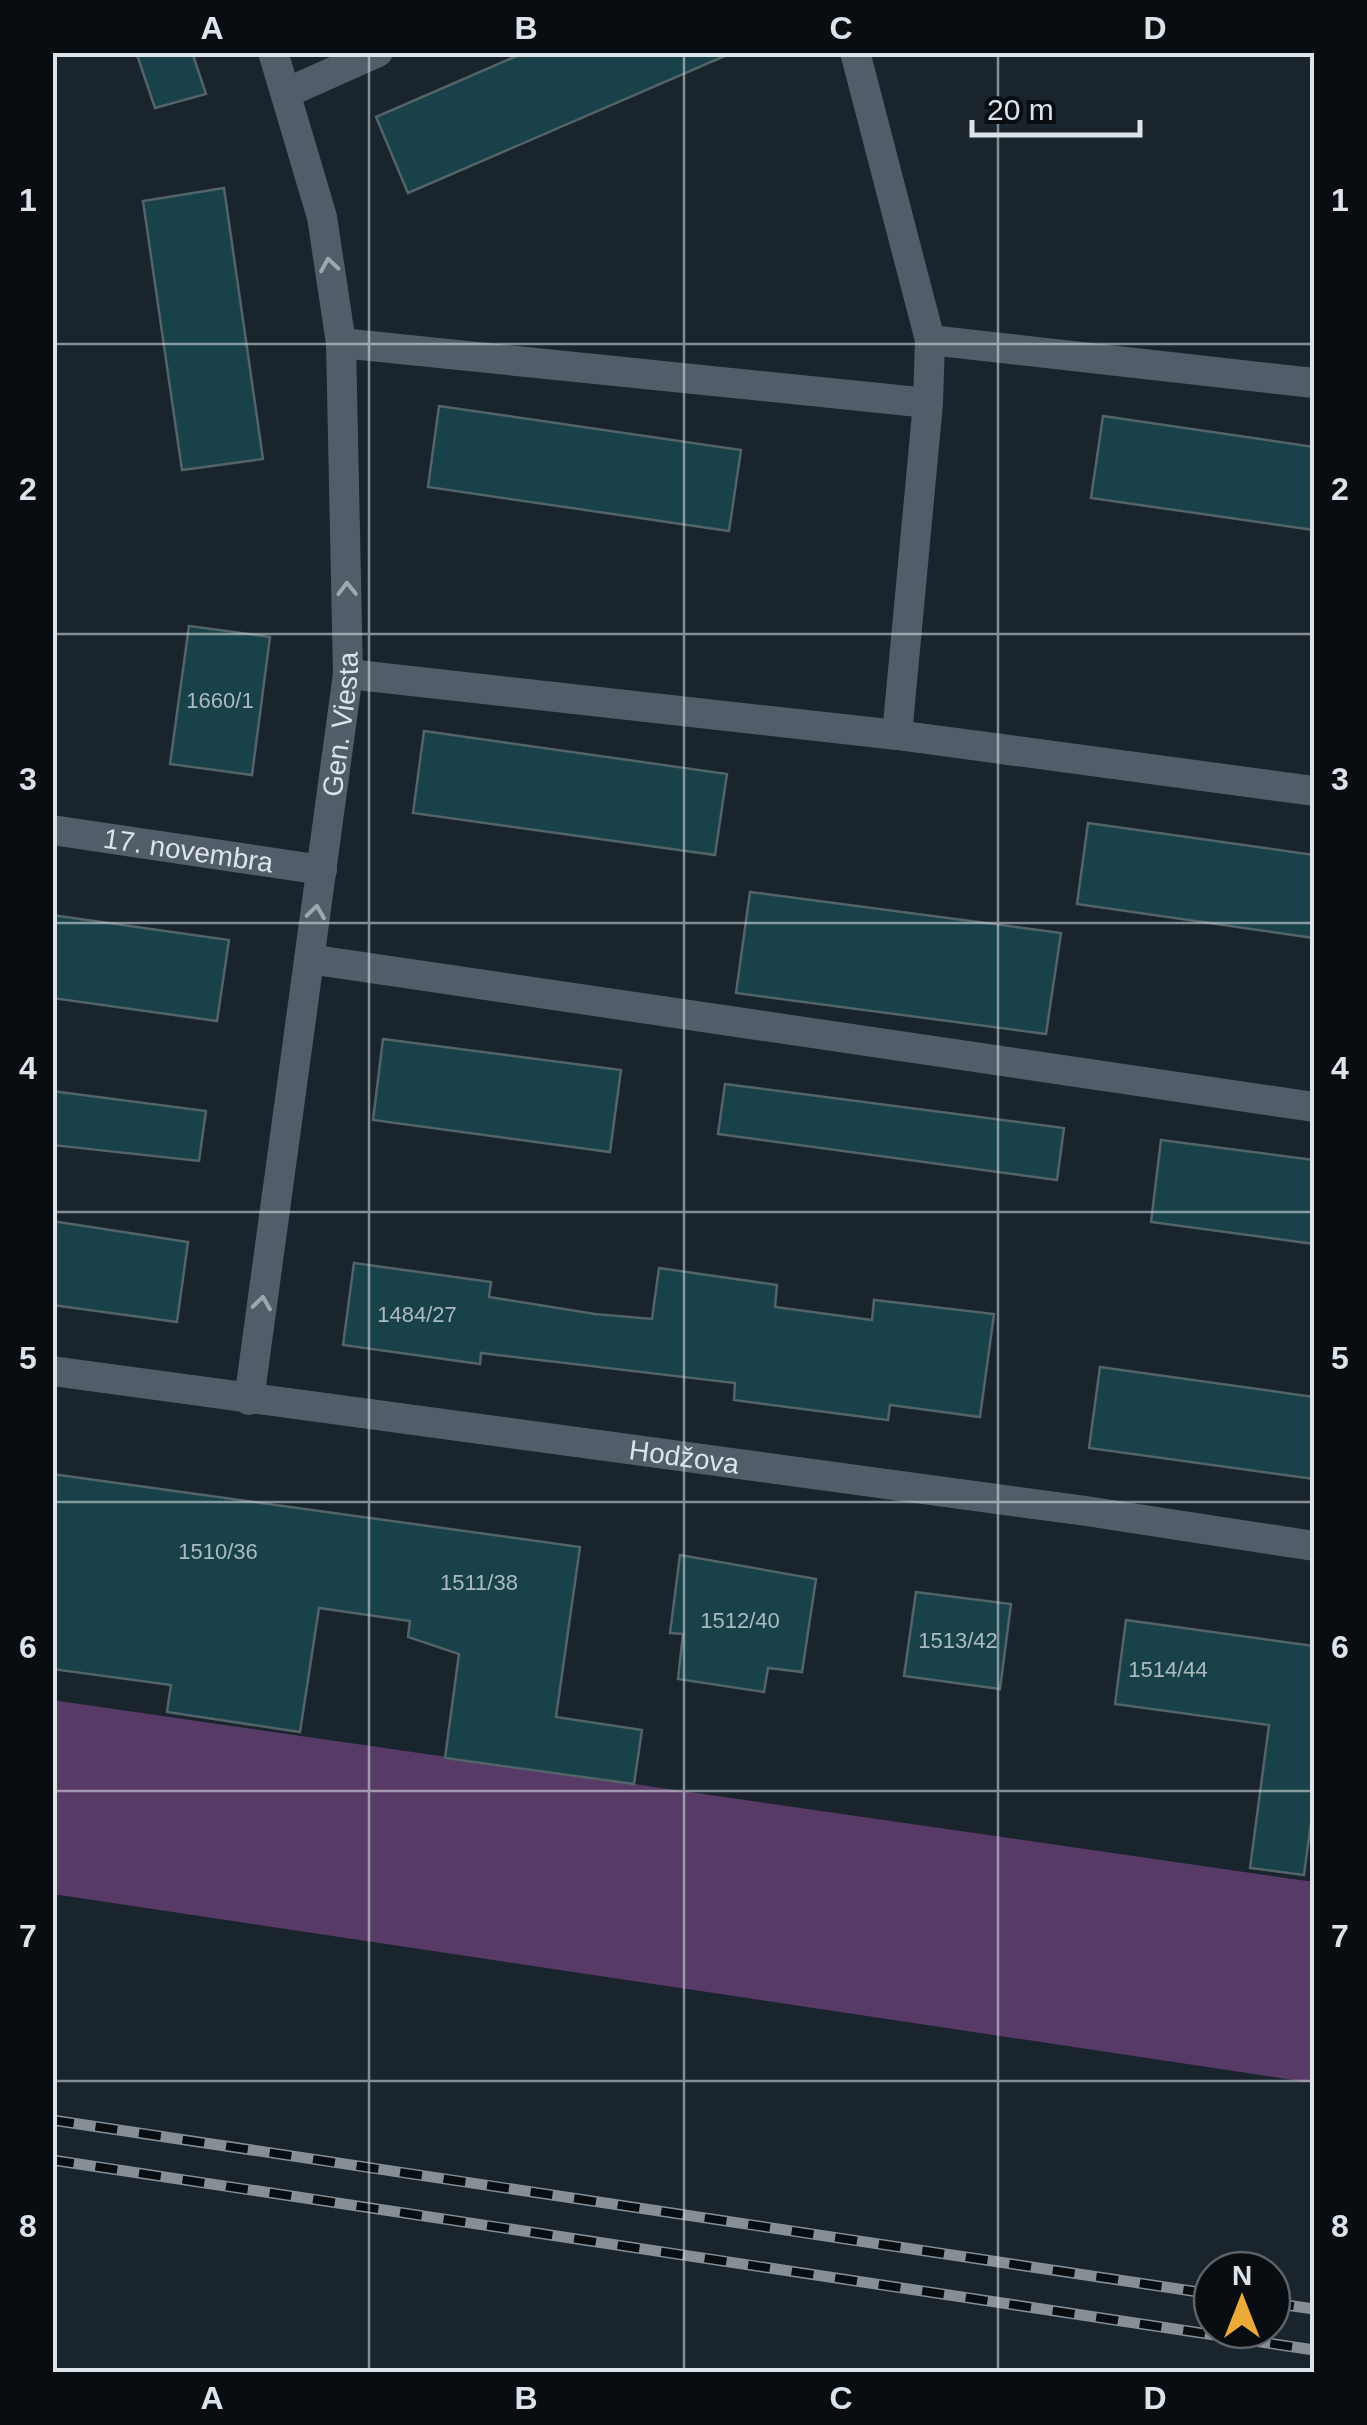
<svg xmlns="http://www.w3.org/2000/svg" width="1367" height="2425" font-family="Arial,sans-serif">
<rect width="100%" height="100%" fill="#19242d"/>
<polygon fill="#583a67" points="52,1700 1314,1882 1314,2083 53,1894"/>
<g fill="#194149" stroke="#526468" stroke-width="2.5">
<polygon points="136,52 192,52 206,94 155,108"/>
<polygon points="526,52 734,52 408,193 376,117"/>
<polygon points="224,188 263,459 182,470 143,201"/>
<polygon points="439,406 741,450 729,531 428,487"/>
<polygon points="1103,416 1314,447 1314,530 1091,498"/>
<polygon points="189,626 270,637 252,775 170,764"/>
<polygon points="424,731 727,774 715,855 413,813"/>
<polygon points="1088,823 1314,855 1314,938 1077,904"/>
<polygon points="750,892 1061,933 1046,1034 736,993"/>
<polygon points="52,915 229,940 217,1021 52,998"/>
<polygon points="383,1039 621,1070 610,1152 373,1120"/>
<polygon points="725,1084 1064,1128 1057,1180 718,1134"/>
<polygon points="52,1091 206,1111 199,1161 52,1145"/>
<polygon points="1161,1140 1314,1160 1314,1244 1151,1222"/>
<polygon points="52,1221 188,1242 177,1322 52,1305"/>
<polygon points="354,1263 491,1282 489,1297 595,1314 652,1319 659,1268 777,1285 775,1307 872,1320 874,1300 994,1314 980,1417 890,1405 888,1420 734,1400 735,1383 481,1353 480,1364 343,1345"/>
<polygon points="1100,1367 1314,1397 1314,1479 1089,1448"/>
<polygon points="52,1474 580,1547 556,1717 642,1730 634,1784 445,1758 459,1654 408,1637 410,1621 319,1608 300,1732 167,1712 171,1685 52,1669"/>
<polygon points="680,1555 816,1579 802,1672 768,1668 764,1692 678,1679 683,1634 670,1633"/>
<polygon points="916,1592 1011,1604 1000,1689 904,1676"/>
<polygon points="1126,1620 1314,1646 1314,1800 1304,1875 1250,1868 1269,1725 1115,1704"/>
</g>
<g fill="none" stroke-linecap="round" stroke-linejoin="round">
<g stroke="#515d68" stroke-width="30">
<polyline points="855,52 930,340 928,403 897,735"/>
<polyline points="286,93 378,52"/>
<polyline points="930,340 1314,383"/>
<polyline points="341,343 928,403"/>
<polyline points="348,674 897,735 1314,791"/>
<path id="s1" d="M 52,830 L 322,870"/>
<polyline points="309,959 1314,1107"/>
<path id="s2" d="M 52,1371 L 1086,1511 L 1314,1546"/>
<path id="s3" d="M 249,1400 L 348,674 L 341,343 L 322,217 L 273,52"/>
</g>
<defs>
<g id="rail">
<polyline points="52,2120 1212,2294"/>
<polyline points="52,2160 1314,2350"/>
<polyline points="1272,2303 1314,2309"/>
</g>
</defs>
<use href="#rail" stroke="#868f96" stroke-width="11"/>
<use href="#rail" stroke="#080d11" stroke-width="8" stroke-dasharray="22" stroke-linecap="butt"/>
</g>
<defs><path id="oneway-chevron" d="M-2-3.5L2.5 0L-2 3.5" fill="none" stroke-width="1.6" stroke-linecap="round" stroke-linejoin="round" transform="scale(2.5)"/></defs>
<g stroke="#9da7af">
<use href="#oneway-chevron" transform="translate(329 265) rotate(-99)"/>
<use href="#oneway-chevron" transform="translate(347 589) rotate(-91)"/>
<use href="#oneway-chevron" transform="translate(316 912) rotate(-82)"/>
<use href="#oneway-chevron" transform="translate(262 1303) rotate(-82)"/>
</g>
<path fill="none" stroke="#dce3e9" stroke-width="2.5" stroke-opacity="0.55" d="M 369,52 L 369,2372M 684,52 L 684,2372M 998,52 L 998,2372M 52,344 L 1314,344M 52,634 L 1314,634M 52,923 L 1314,923M 52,1212 L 1314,1212M 52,1502 L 1314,1502M 52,1791 L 1314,1791M 52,2081 L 1314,2081"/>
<g text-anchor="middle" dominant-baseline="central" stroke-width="8" stroke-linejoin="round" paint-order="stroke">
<g font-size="22" fill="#abbac1">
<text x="220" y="700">1660/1</text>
<text x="417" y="1314">1484/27</text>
<text x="218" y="1551">1510/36</text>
<text x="479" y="1582">1511/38</text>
<text x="740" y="1620">1512/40</text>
<text x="958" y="1640">1513/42</text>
<text x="1168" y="1669">1514/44</text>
</g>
<g font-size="28" fill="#dce3e9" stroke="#080d11">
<text stroke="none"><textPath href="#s3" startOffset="682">Gen. Viesta</textPath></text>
<text stroke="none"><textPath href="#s1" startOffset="138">17. novembra</textPath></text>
<text stroke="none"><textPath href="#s2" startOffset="638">Hodžova</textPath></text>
</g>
</g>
<rect width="1367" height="2425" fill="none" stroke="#080d11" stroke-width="110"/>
<g transform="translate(1242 2300)"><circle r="48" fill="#080d11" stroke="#5d6367" stroke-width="2.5"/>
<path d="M0-8L18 38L0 25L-18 38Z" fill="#eba93a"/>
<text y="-15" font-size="28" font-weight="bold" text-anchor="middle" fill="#dce3e9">N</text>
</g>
<path d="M972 120v15h168v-15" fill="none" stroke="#dce3e9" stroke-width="5"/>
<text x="987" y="120" font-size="30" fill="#dce3e9" stroke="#080d11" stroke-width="8" paint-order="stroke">20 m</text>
<rect x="55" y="55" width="1257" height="2315" fill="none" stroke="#dce3e9" stroke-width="4"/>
<g font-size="32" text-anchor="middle" font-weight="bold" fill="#dce3e9">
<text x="212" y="39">A</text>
<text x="526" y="39">B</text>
<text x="841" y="39">C</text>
<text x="1155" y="39">D</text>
<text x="28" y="211">1</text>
<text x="1340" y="211">1</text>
<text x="28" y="500">2</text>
<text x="1340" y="500">2</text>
<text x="28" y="790">3</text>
<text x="1340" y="790">3</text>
<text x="28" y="1079">4</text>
<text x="1340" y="1079">4</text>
<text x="28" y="1369">5</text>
<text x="1340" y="1369">5</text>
<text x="28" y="1658">6</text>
<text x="1340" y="1658">6</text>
<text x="28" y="1947">7</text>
<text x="1340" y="1947">7</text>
<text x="28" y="2237">8</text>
<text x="1340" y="2237">8</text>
<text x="212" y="2409">A</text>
<text x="526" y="2409">B</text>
<text x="841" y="2409">C</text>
<text x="1155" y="2409">D</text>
</g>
</svg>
